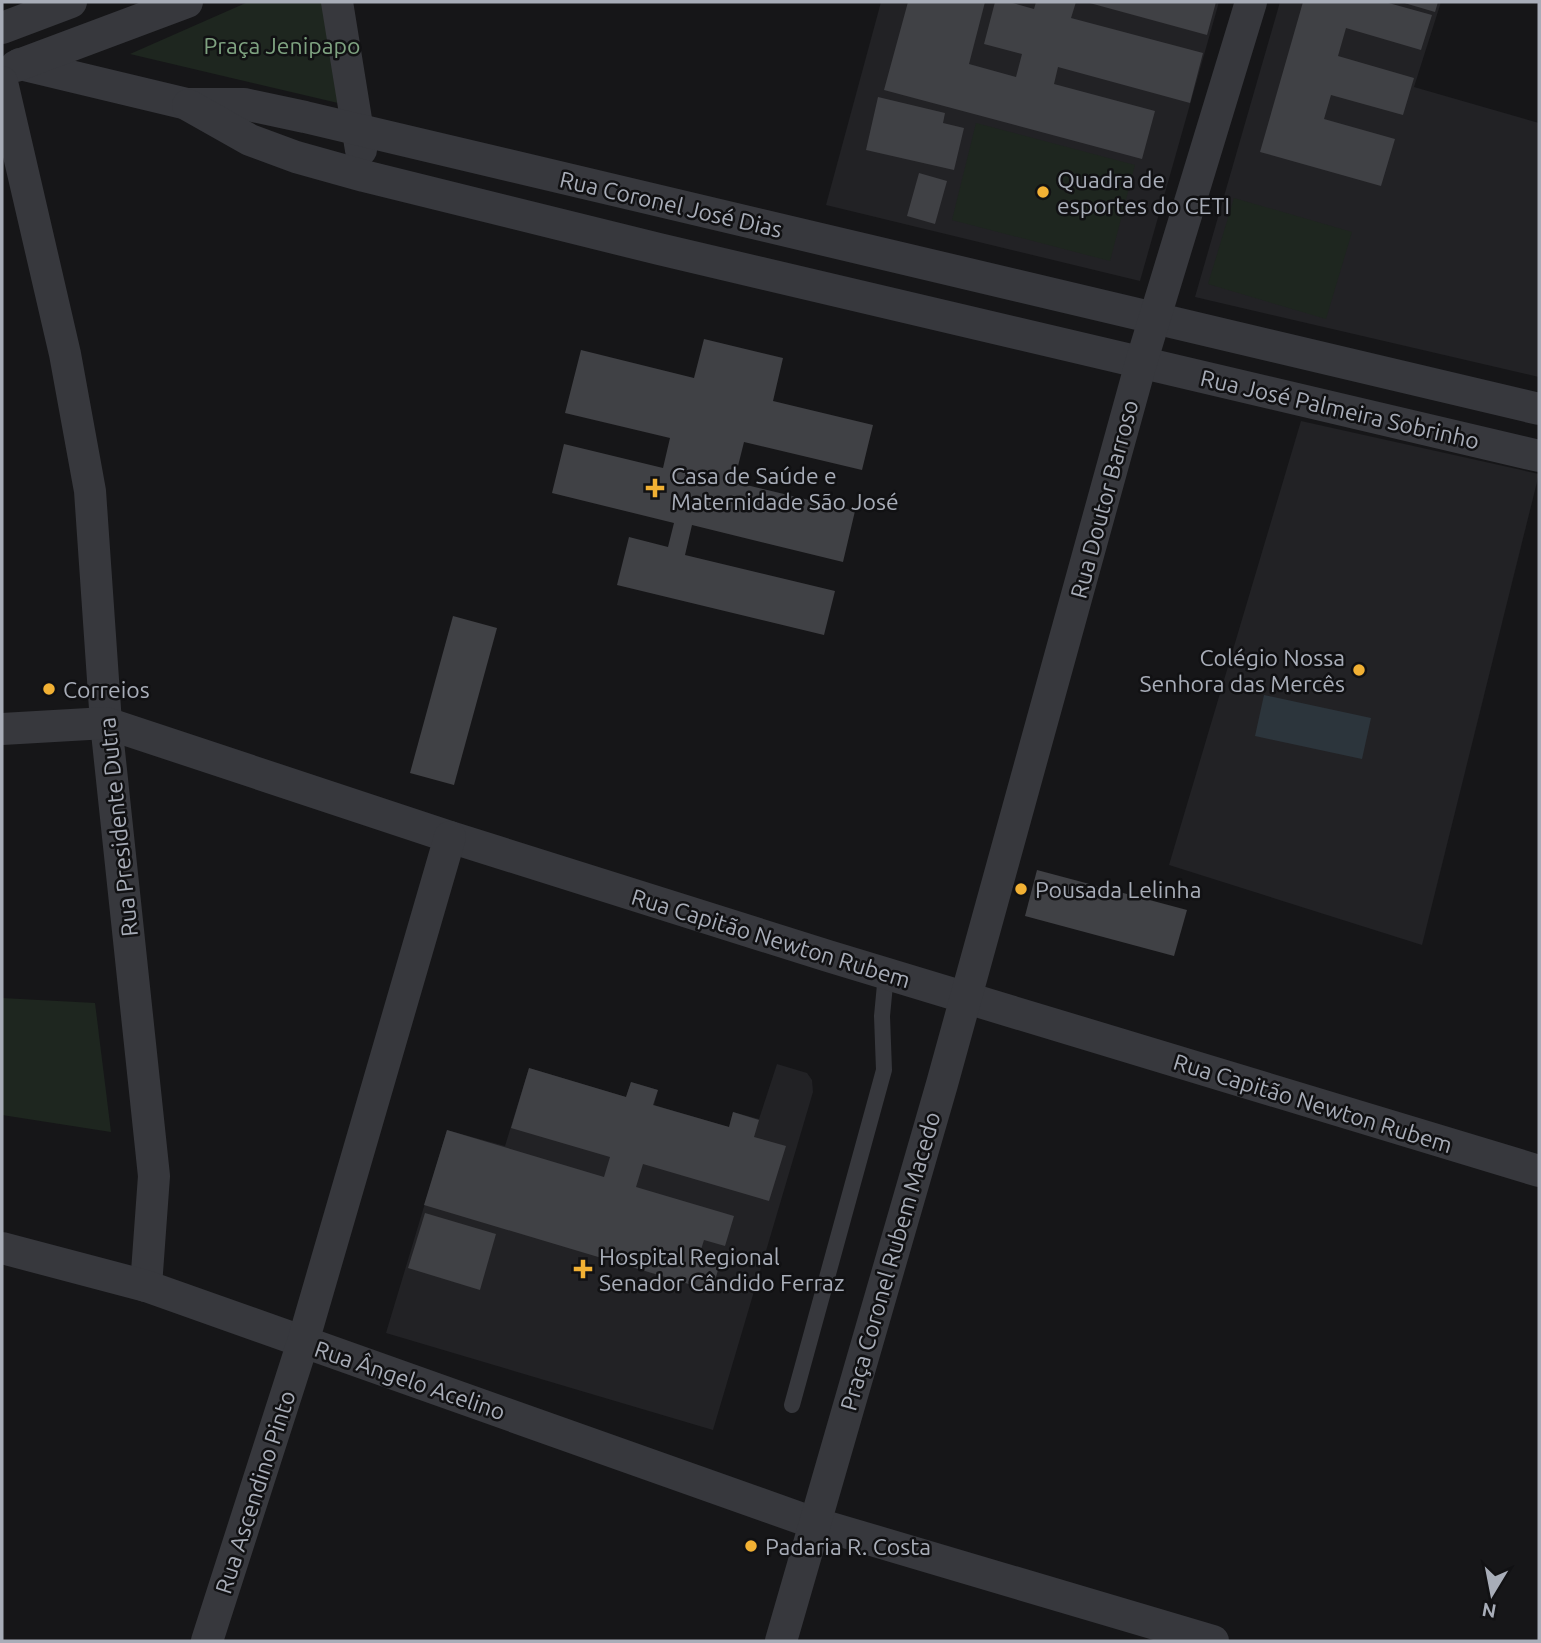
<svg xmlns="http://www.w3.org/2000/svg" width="1541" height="1643" font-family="Ubuntu,sans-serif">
<rect width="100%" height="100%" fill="#161618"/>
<g fill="#222225">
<polygon points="881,2 1219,2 1140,281 826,205"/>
<polygon points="1280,2 1441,2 1414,87 1539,123 1539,377 1195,297"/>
<polygon points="1301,421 1539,474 1422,945 1169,865"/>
<polygon points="777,1064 807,1073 812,1080 813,1092 713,1430 386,1333 447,1130 505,1146 529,1068 626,1097 631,1082 658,1090 654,1105 729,1127 733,1112 759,1119"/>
</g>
<g fill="#1e261f">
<polygon points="248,2 325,2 338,103 130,54"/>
<polygon points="976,123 1135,165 1110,261 952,220"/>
<polygon points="1234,198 1352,232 1326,319 1208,284"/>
<polygon points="2,998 95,1003 111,1132 2,1115"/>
</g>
<polygon fill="#2c353c" points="1264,695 1371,718 1362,759 1255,736"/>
<g fill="#404145">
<polygon points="908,2 985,2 969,64 1016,77 1022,54 984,44 995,2 1009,2 1034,9 1036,2 1076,2 1071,18 1203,53 1190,103 1058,67 1054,84 1155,111 1142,159 884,90"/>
<polygon points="1086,2 1216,2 1207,35"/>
<polygon points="1303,2 1385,2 1432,15 1421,50 1346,28 1338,56 1414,78 1403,115 1331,95 1324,119 1395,139 1381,186 1260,152"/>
<polygon points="1401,2 1438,2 1435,12"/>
<polygon points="878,97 945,113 943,123 964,128 954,170 866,150"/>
<polygon points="919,173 947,181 935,224 907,216"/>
<polygon points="704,339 783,358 773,401 873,425 862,470 744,442 734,482 855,511 843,562 692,525 685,555 835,591 824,635 617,585 629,537 668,547 674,523 552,493 564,444 663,468 670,438 565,413 581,350 694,378"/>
<polygon points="453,616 497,628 454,785 410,773"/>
<polygon points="1037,870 1187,910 1174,956 1025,916"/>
<polygon points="529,1068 626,1097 631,1082 658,1090 653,1105 729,1127 733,1112 759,1120 754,1137 786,1146 769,1201 643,1164 636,1187 734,1216 725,1246 704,1240 699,1256 720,1263 712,1291 424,1205 447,1130 604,1177 610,1157 511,1128"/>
<polygon points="425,1213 496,1234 480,1290 408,1268"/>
</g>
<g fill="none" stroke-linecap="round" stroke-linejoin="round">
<polyline stroke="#37383d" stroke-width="16" points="792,1405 884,1070 882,1016 886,974"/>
<g stroke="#37383d" stroke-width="32">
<polyline points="337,2 361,150"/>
<polyline points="2,28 71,2"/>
<polyline points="20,64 187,104 244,104 305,117 1539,409"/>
<polyline points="16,66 187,2"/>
<polyline points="2,82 65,354 90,491 106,723 154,1176 146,1286"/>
<polyline points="188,105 250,140 296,157 364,176 659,249 1539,456"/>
<polyline points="2,729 106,723 450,837 828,956 1539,1171"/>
<polyline points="2,1248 146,1286 814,1523 1213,1641"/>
<polyline points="207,1641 303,1342 450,837"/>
<polyline points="781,1641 942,1084 1141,363 1251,2"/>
</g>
</g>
<g fill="#f2b134" stroke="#111113" stroke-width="2.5">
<circle cx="1043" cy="192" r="7"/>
<path d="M651.5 477.5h7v7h7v7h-7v7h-7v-7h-7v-7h7z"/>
<circle cx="1359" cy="670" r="7"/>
<circle cx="49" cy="689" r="7"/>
<circle cx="1021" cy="889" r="7"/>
<path d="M579.5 1258.5h7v7h7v7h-7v7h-7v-7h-7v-7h7z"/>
<circle cx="751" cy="1546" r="7"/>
</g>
<g text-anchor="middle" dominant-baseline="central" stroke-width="5" stroke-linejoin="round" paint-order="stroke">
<g font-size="23" fill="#7fa381" stroke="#111113">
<text x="282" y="45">Praça Jenipapo</text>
</g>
<g font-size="23" fill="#a8adb8" stroke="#111113" text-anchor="start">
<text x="1057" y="179">Quadra de<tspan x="1057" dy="26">esportes do CETI</tspan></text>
<text x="671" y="475">Casa de Saúde e<tspan x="671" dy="26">Maternidade São José</tspan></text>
<text x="1345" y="657" text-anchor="end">Colégio Nossa<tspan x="1345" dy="26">Senhora das Mercês</tspan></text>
<text x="63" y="689">Correios</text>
<text x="1035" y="889">Pousada Lelinha</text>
<text x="599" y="1256">Hospital Regional<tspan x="599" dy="26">Senador Cândido Ferraz</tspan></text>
<text x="765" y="1546">Padaria R. Costa</text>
</g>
<g font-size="23" fill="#a8adb8" stroke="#111113">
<text transform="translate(671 204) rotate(13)">Rua Coronel José Dias</text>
<text transform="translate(1340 409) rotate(13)">Rua José Palmeira Sobrinho</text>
<text transform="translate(1104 499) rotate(-75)">Rua Doutor Barroso</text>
<text transform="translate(118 827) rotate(-96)">Rua Presidente Dutra</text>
<text transform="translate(771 938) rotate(17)">Rua Capitão Newton Rubem</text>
<text transform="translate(1313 1103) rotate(17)">Rua Capitão Newton Rubem</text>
<text transform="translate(890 1261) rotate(-74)">Praça Coronel Rubem Macedo</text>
<text transform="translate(410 1380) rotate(19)">Rua Ângelo Acelino</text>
<text transform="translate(255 1492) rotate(-72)">Rua Ascendino Pinto</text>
</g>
</g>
<rect width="1541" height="1643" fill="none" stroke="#a8adb8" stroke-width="7"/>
<g transform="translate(1492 1594) rotate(190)" stroke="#111113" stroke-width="5" paint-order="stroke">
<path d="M0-5L12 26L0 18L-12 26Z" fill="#a8adb8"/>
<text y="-10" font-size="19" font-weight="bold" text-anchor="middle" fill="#a8adb8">N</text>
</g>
</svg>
